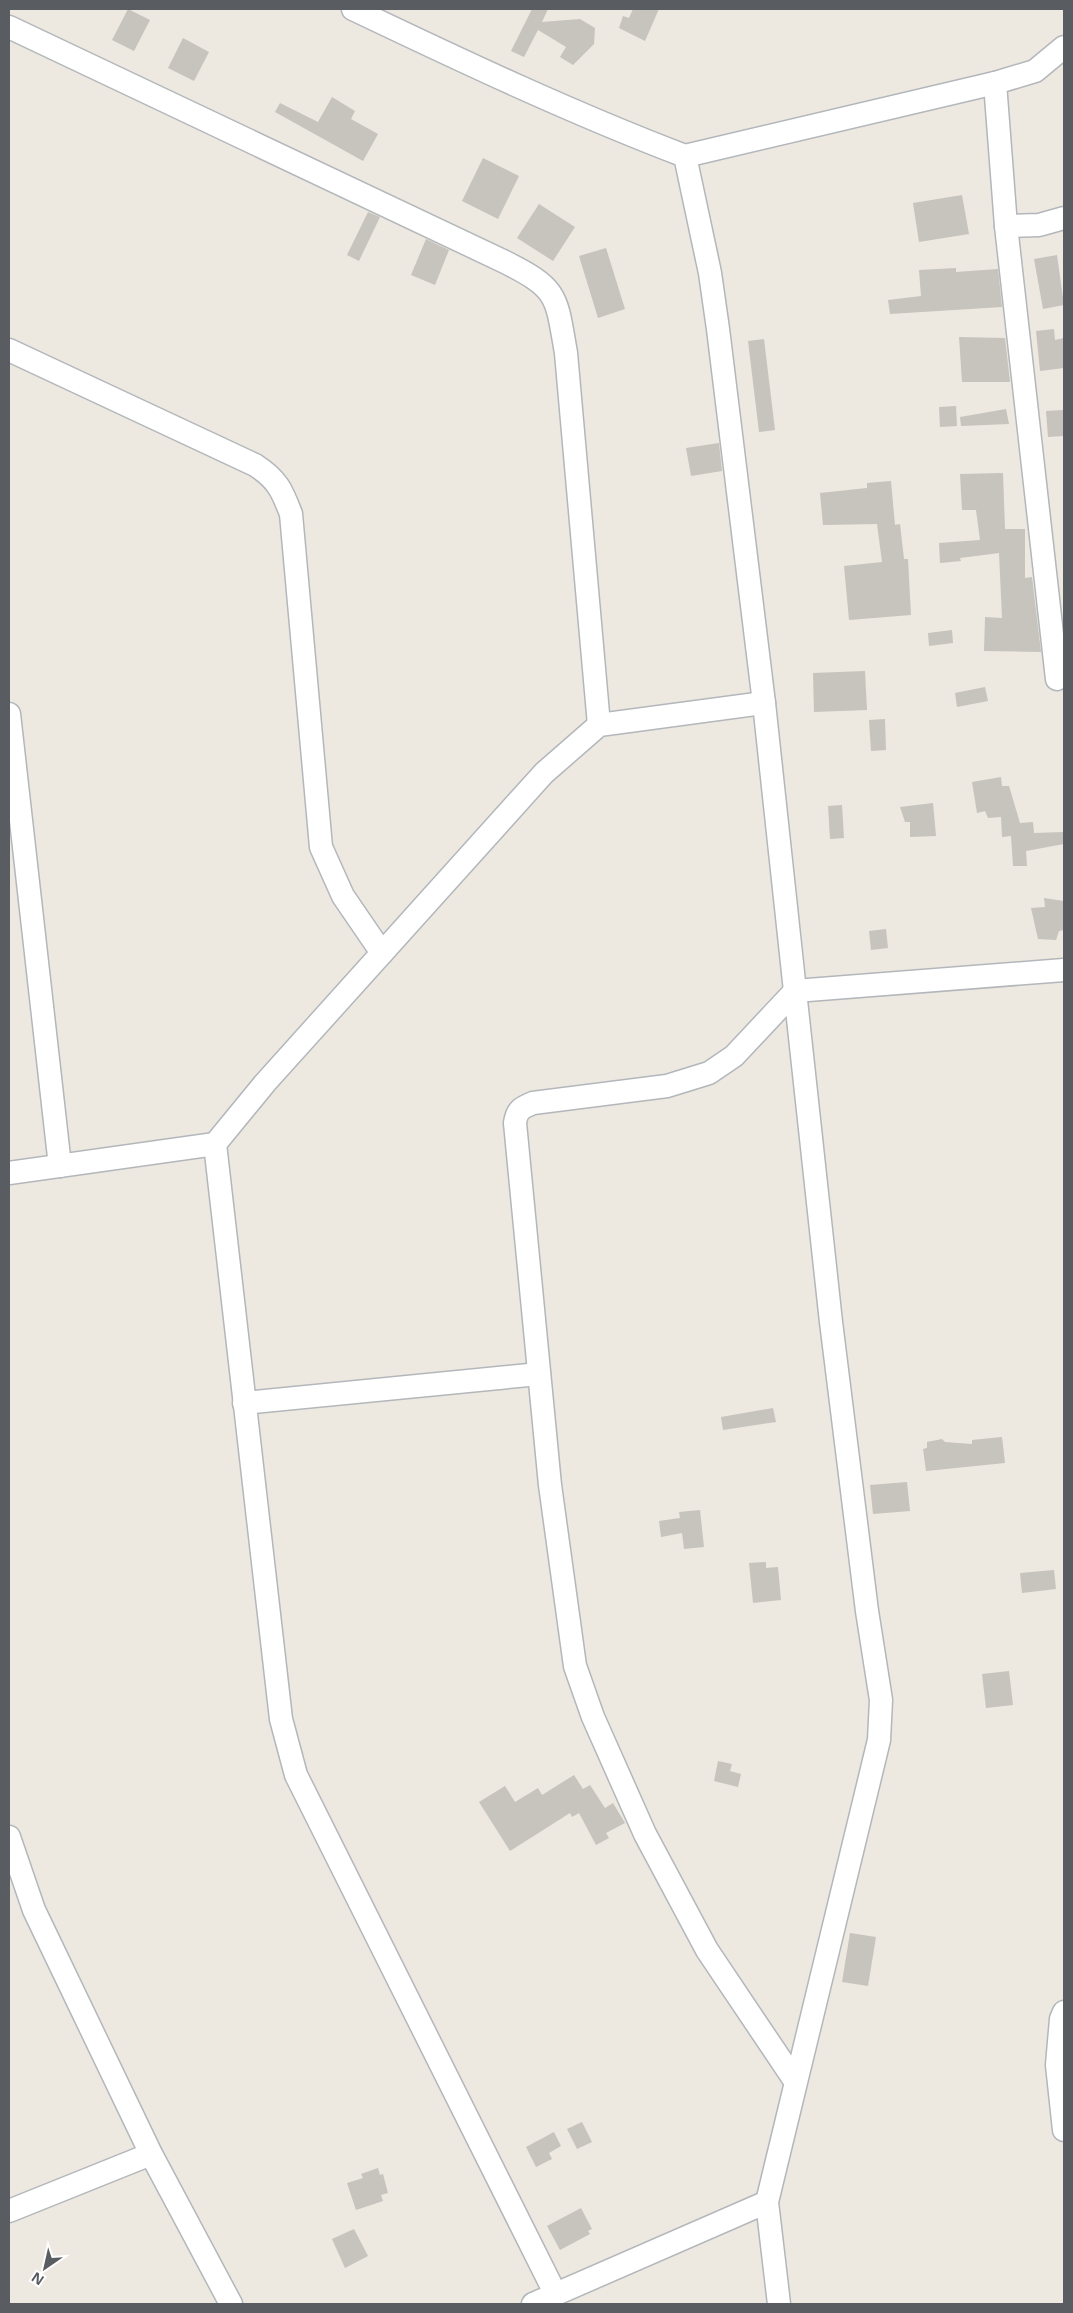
<svg xmlns="http://www.w3.org/2000/svg" width="1073" height="2313" font-family="'Open Sans',sans-serif">
<rect width="100%" height="100%" fill="#ede8e0"/>
<g fill="#c7c3bd">
<polygon points="128,9 150,20 134,51 112,40"/>
<polygon points="532,9 548,9 542,22 580,19 595,28 594,44 573,65 560,57 566,47 538,30 524,57 511,51"/>
<polygon points="633,9 659,9 645,41 619,28 623,16 629,18"/>
<polygon points="183,38 209,52 194,81 168,68"/>
<polygon points="332,97 355,111 351,119 378,134 363,161 275,112 280,103 318,122"/>
<polygon points="483,158 519,176 498,219 462,201"/>
<polygon points="962,195 969,234 919,242 913,203"/>
<polygon points="539,204 575,227 553,261 517,238"/>
<polygon points="368,212 380,217 359,261 347,255"/>
<polygon points="426,239 449,250 435,285 411,275"/>
<polygon points="606,248 625,309 598,318 579,256"/>
<polygon points="1057,255 1064,305 1043,309 1034,259"/>
<polygon points="956,268 956,272 998,269 1002,307 890,314 888,300 921,296 919,270"/>
<polygon points="1054,329 1055,340 1064,338 1064,368 1040,371 1036,331"/>
<polygon points="959,337 1005,338 1010,382 962,382"/>
<polygon points="764,339 775,430 759,432 748,341"/>
<polygon points="956,406 957,426 940,427 939,407"/>
<polygon points="1006,409 1009,424 961,426 960,417"/>
<polygon points="1064,410 1064,436 1048,437 1046,411"/>
<polygon points="719,443 722,471 691,476 686,448"/>
<polygon points="1003,473 1005,529 1025,529 1025,578 1032,577 1041,652 984,651 985,617 1002,618 999,553 960,558 961,561 940,563 939,543 980,540 976,510 962,510 960,474"/>
<polygon points="891,481 895,525 900,524 904,559 908,559 911,615 849,620 844,566 882,562 877,524 823,525 820,493 867,488 867,483"/>
<polygon points="952,630 953,643 929,646 928,633"/>
<polygon points="865,671 867,710 814,712 813,673"/>
<polygon points="985,687 988,701 957,707 955,693"/>
<polygon points="885,719 886,750 871,751 869,720"/>
<polygon points="1001,777 1002,786 1009,786 1020,823 1033,822 1034,833 1064,832 1064,844 1026,851 1027,866 1013,866 1011,836 1002,837 1001,817 988,818 985,811 977,813 972,782"/>
<polygon points="933,803 936,836 910,837 910,822 905,822 900,807"/>
<polygon points="842,805 844,838 830,839 828,806"/>
<polygon points="1044,898 1064,901 1064,930 1059,931 1056,940 1038,939 1031,908 1045,907"/>
<polygon points="886,929 888,948 871,950 869,931"/>
<polygon points="773,1408 776,1422 723,1430 721,1417"/>
<polygon points="1002,1437 1005,1463 926,1471 923,1449 927,1448 927,1442 942,1439 945,1442 972,1444 972,1440"/>
<polygon points="907,1482 910,1511 873,1514 870,1485"/>
<polygon points="700,1510 704,1547 684,1549 682,1533 661,1537 659,1521 680,1518 679,1512"/>
<polygon points="766,1562 766,1568 778,1567 781,1600 753,1603 749,1563"/>
<polygon points="1054,1570 1056,1589 1022,1593 1020,1573"/>
<polygon points="1009,1671 1013,1705 986,1708 982,1674"/>
<polygon points="718,1761 732,1764 730,1771 741,1774 738,1787 714,1781"/>
<polygon points="574,1775 583,1789 590,1785 605,1808 613,1803 625,1823 606,1833 609,1838 596,1845 579,1813 572,1817 570,1813 510,1851 479,1802 505,1786 515,1802 538,1788 542,1795"/>
<polygon points="850,1933 876,1937 868,1986 842,1982"/>
<polygon points="582,2122 592,2142 577,2149 567,2129"/>
<polygon points="554,2132 561,2146 549,2153 552,2159 536,2167 526,2147"/>
<polygon points="378,2168 380,2175 383,2174 388,2193 381,2195 383,2201 356,2210 347,2183 363,2178 361,2174"/>
<polygon points="581,2208 592,2229 588,2231 590,2234 560,2250 547,2226"/>
<polygon points="354,2229 368,2256 345,2268 332,2239"/>
</g>
<g fill="none" stroke-linecap="round" stroke-linejoin="round">
<defs>
<g id="minor">
<path d="M 353,9 C 462,61 572,113 685,156 L 710,273 L 718,329 L 764,703 L 795,991 L 1064,970"/>
<path d="M 9,27 L 505,262 C 559,289 556,296 566,353 L 599,725"/>
<polyline points="995,83 1006,226 1039,225 1064,218"/>
<polyline points="685,156 995,83 1035,71 1064,47"/>
<polyline points="1006,226 1057,679"/>
<path d="M 9,350 L 255,465 C 277,479 282,490 291,514 L 321,847 L 343,896 L 382,953"/>
<polyline points="9,714 60,1166"/>
<polyline points="215,1144 281,1719 296,1775 555,2293"/>
<polyline points="9,1173 215,1144 265,1083 544,773 599,725 764,703"/>
<polyline points="244,1403 539,1374"/>
<polyline points="9,1837 34,1910 151,2154 231,2304"/>
<polyline points="1064,2012 1061,2019 1057,2065 1064,2130"/>
<path d="M 795,2081 L 707,1950 L 645,1834 L 593,1717 L 575,1666 L 550,1485 L 515,1123 C 517,1110 521,1108 533,1103 L 667,1086 L 709,1073 L 734,1056 L 795,991"/>
<polyline points="9,2211 151,2154"/>
<polyline points="533,2304 767,2202"/>
<polyline points="779,2304 767,2202 879,1740 881,1700 867,1611 831,1322 795,991"/>
</g>
</defs>
<use href="#minor" stroke="#b3b7bb" stroke-width="25"/>
<use href="#minor" stroke="#fff" stroke-width="22"/>
</g>
<rect width="1073" height="2313" fill="none" stroke="#595d62" stroke-width="20"/>
<g transform="translate(45 2268) rotate(214)" stroke="#ffffff" stroke-width="4" paint-order="stroke">
<path d="M0-4L9 19L0 12L-9 19Z" fill="#595d62"/>
<text y="-8" font-size="14" font-weight="bold" text-anchor="middle" fill="#595d62">N</text>
</g>
</svg>
